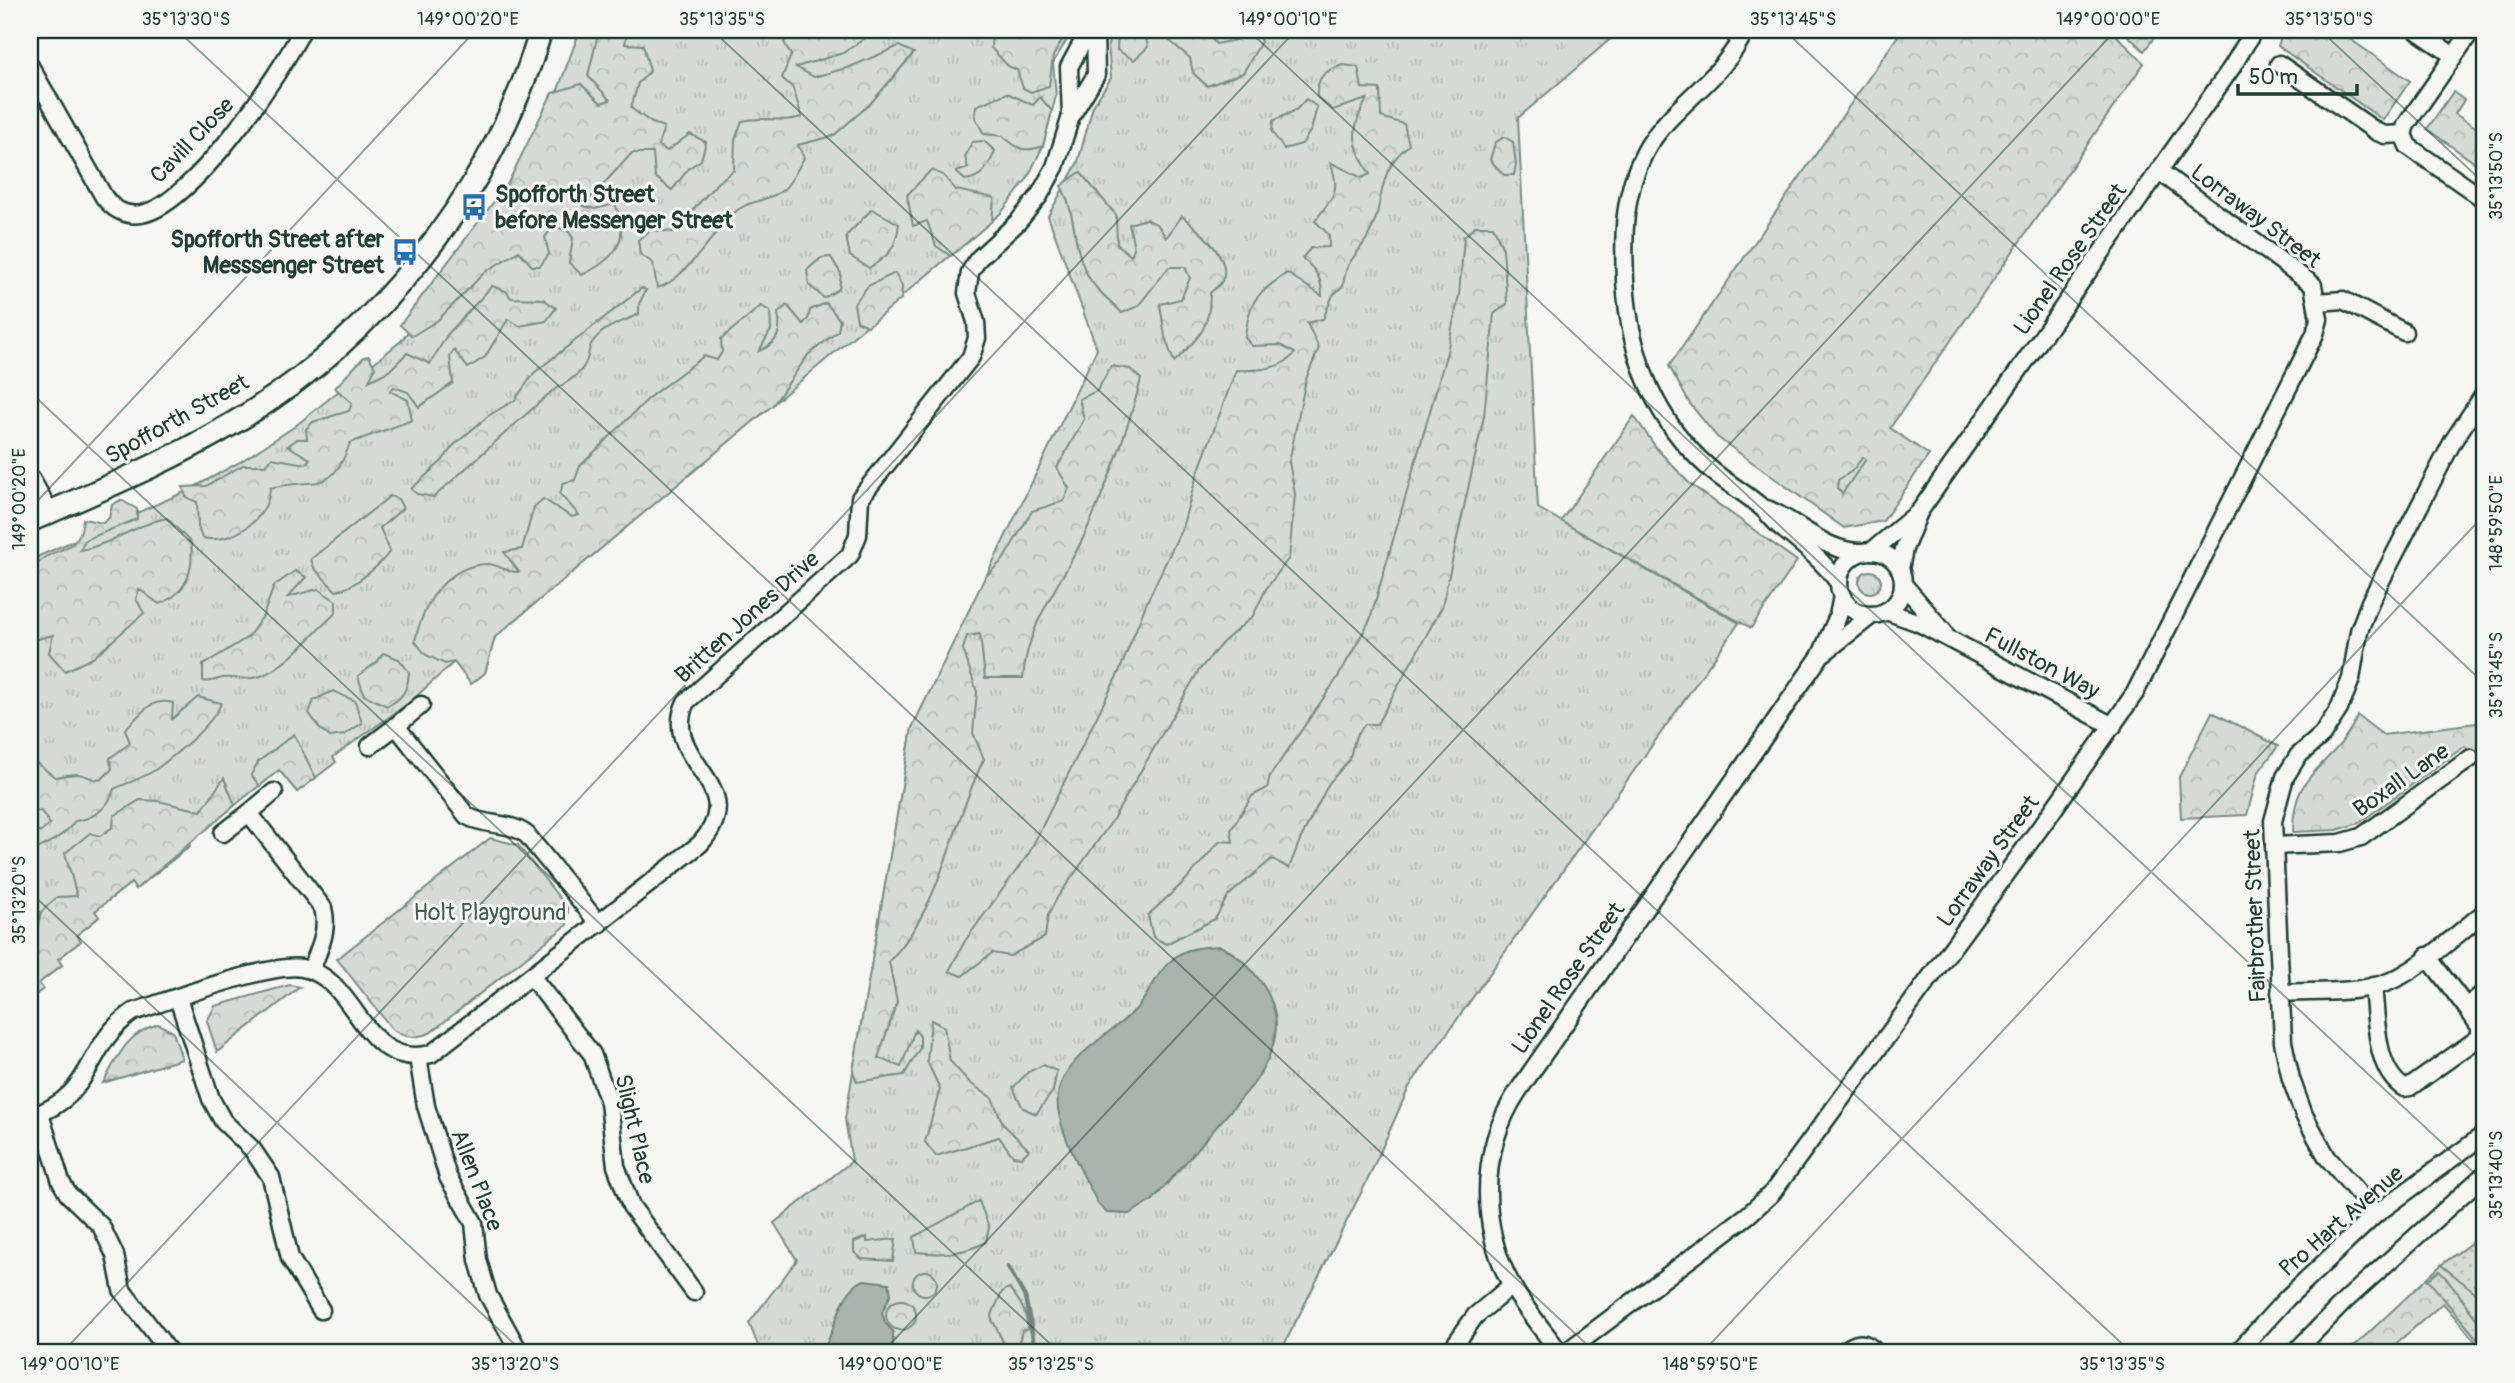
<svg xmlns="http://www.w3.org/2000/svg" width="2515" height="1383" font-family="Pangolin,sans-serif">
<defs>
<pattern id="grass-tufts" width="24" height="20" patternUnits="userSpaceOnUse" patternTransform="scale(1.75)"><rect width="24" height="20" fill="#d6dbd6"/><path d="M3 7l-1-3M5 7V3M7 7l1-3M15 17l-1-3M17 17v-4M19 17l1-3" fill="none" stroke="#b7bdb8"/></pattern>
<pattern id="forest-crowns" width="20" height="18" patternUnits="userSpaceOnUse" patternTransform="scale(1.75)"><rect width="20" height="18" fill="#d6dbd6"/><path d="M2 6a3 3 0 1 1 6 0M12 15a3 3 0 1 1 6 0" fill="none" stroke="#b7bdb8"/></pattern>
<pattern id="garden-dots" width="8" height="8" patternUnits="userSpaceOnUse" patternTransform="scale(1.75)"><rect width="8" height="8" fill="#d6dbd6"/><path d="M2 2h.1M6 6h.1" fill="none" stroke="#b7bdb8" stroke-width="1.8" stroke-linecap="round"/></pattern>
</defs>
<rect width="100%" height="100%" fill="#f6f6f2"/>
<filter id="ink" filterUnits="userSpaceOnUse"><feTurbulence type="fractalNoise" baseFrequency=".0143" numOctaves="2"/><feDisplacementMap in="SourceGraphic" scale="14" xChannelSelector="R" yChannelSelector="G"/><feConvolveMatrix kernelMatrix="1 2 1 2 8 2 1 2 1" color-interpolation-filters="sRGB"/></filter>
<g filter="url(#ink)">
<g fill="url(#grass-tufts)" stroke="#7a8c85" stroke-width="2">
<polygon points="580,30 1073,30 1053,63 1056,96 1043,146 1027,179 1001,213 495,637 485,673 471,684 454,662 410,702 333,757 336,762 297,792 279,770 188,843 190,846 136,889 131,883 95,911 99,917 77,935 81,941 58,959 62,965 39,983 43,989 30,999 30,560 189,490 240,462 294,427 401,341 480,238 547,119"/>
<polygon points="1112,30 1621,30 1518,118 1538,508 1739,623 1409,1087 1369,1177 1280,1353 761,1353 749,1323 797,1260 774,1223 852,1161 845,1119 912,728 1097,349 1048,216 1078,162 1093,106 1111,78 1108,45"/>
<circle cx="1870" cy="582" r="11"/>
</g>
<g fill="url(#forest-crowns)" stroke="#7a8c85" stroke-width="2">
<path d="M 599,30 L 618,30 L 621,34 L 623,30 L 639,30 L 627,33 L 625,44 L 643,45 L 650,71 L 638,83 L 631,108 L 652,123 L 664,127 L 658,145 L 667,151 L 690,134 L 706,142 L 701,160 L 689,168 L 672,190 L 655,177 L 653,153 L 632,153 L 583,206 L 595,209 L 615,204 C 631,241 615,259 582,275 L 569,263 L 573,238 L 569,232 L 554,226 L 545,237 L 549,254 L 540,266 L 532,266 L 519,251 L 485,272 L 438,320 L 412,336 L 400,325 L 508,183 L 552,93 L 581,84 L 601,103 L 610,100 L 588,76 Z"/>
<path d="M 877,30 L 843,53 L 796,67 L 814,77 L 850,67 L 899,46 L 914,53 L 870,104 L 833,136 L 798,145 L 804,158 C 798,168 792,182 783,190 C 770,201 747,200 734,213 C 714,231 684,282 657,288 L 653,263 L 640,254 L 638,240 L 651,230 L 673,232 L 718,182 L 734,170 L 735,140 L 742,121 C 766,115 778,124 802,117 L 793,88 L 782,78 L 791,55 L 784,42 L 786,31 Z"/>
<polygon points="992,30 1068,30 1053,56 1049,86 1031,92 1023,88 1017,70 1008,66 991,48"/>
<polygon points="1118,30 1144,30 1148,47 1134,60 1117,50"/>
<polygon points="1157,30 1203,30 1216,44 1236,40 1238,30 1257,30 1261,42 1243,73 1207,86 1193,73 1190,58"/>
<polygon points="1902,30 2111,30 2144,63 1890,428 1929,455 1883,521 1844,528 1717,437 1690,404 1669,366"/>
<polygon points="2122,30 2160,30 2144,51"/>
<polygon points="2283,30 2337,30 2410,81 2383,120 2278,46"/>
<path d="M 1343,65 L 1358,67 L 1362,88 L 1380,89 L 1381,117 L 1404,124 L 1409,145 C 1373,173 1387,206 1367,238 C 1355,259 1346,259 1343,286 L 1333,295 L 1323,319 L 1307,323 L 1319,348 L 1306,379 L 1289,462 L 1295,494 L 1289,558 L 1266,589 L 1253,616 L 1223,642 L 1199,670 L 1112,821 L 1057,898 L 1048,915 L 1045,937 L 1010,956 L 992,953 L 962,976 L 949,971 L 965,941 L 1029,853 L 1119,672 L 1147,602 L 1182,528 L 1196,478 L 1236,370 C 1256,371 1283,369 1295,353 L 1280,345 L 1252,346 L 1245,338 C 1249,299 1256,295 1287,273 L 1322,296 C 1322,277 1316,270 1302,258 L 1311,248 L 1329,247 L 1329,235 L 1315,221 C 1332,198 1342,192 1330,162 L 1362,178 L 1370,174 C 1351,144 1350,129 1367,99 L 1333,110 L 1317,97 C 1316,77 1325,70 1343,65 Z"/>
<polygon points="2453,92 2464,100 2455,114 2485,133 2485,170 2427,129"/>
<path d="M 1007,93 L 1033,105 L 1040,97 L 1052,111 L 1043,146 C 1025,153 1017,149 1003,136 L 984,134 L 975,117 L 976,106 Z"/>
<polygon points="1306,99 1317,107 1311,130 1302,144 1284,149 1272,132 1273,121 1296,110"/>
<polygon points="1504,137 1513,142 1516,164 1514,175 1504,175 1490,160 1495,143"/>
<path d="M 984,141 L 995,151 C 989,166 983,178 965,180 L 956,172 L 968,168 L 965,157 L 972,142 Z"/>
<polygon points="931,170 943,175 956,190 994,198 992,221 951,256 936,246 927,221 913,226 907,195"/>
<path d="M 1080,172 L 1116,215 L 1117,244 L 1131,256 L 1134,248 L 1129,224 L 1146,219 L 1158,225 L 1166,238 L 1182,216 C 1197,229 1234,258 1222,281 C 1220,285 1213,290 1210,293 C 1210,330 1199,337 1174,362 L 1165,337 L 1160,304 L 1181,299 L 1190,278 L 1185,267 L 1169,267 L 1138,306 L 1122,313 C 1112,302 1095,290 1088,276 C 1072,248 1077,214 1061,186 Z"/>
<path d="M 872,209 L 899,224 C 896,248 889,256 869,268 L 850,256 L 846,236 Z"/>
<polygon points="1475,226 1493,226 1503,249 1507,304 1494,314 1484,416 1442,607 1377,724 1365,724 1356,736 1349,760 1329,783 1300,840 1289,868 1272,859 1228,896 1215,919 1166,944 1153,937 1148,915 1184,882 1220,841 1233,842 1231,830 1252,796 1267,788 1270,776 1338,677 1370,620 1447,352 1459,295 1464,237"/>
<polygon points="831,257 841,274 839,289 824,298 809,285 807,270 821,258"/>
<polygon points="895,273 902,286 901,299 868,326 857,321 854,304 868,286"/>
<path d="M 492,286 L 506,291 L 511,298 L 543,299 L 556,308 L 546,321 L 520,326 L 508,319 L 485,357 L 468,368 L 454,350 L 450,356 L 453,383 L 419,407 L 408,392 L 394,387 L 390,391 L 408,400 L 412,420 L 350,443 C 330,498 315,476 270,488 C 269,519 232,545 202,538 L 198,527 L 197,502 L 186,497 L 183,487 L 206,486 L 243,465 L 265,465 L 272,458 L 305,464 L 310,459 L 288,446 L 297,439 L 307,439 L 306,429 L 313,422 L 349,411 L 352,403 L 335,388 L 364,357 L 369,356 L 375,368 L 369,381 L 389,371 L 407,353 L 430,364 L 447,335 Z"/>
<path d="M 642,288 L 646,290 L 639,304 L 639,314 C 622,323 604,325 592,343 C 588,349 589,357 585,364 C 579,377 563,384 551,392 L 434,497 L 417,494 L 411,489 L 442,461 L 453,446 L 488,416 L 515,400 L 534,373 Z"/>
<path d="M 826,303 L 840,320 L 838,331 L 808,355 L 773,405 L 495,637 L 485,673 L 471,684 L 454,662 L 445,664 L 426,655 L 415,641 C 423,605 445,565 488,564 C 498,564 507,573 519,572 L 504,552 L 522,549 L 534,507 L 543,499 L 572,517 L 579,515 L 560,494 L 563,483 L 575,480 L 580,466 L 652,395 L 704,356 L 717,360 L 722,352 L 721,339 L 761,306 L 770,311 L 771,330 L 759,351 C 778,343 782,333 778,313 L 787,305 L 803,324 L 808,319 L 810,310 Z"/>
<path d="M 1111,366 L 1130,369 L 1141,379 C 1127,434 1107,485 1084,536 C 1061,585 1027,623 1023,678 L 985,678 L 980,634 L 967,636 L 963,649 L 977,692 L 973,733 L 984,759 C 951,825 942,907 889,961 L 897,1002 L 878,1058 L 901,1067 L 915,1030 L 920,1036 L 920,1048 L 904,1075 L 857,1082 L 853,1071 L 912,728 L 985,577 L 1003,560 L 1032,511 L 1064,501 L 1069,488 L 1057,468 L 1084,419 L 1079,399 L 1097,391 Z"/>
<polygon points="1634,416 1658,450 1689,483 1797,561 1751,628 1561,521"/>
<path d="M 390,496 L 398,499 L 403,508 L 380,528 L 390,551 C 381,565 352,589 336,591 L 314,568 L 311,559 Z"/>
<path d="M 121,500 L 137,509 L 137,519 L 85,540 L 80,550 C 111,545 136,524 167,518 L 191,543 C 194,570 187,594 159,604 L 139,589 L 136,599 L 144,613 L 93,658 L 65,671 L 49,653 L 53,635 L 31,641 L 30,645 C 30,624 23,586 35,567 C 51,544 80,557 83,519 L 103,523 L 109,518 L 112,505 Z"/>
<path d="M 295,571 L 306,577 L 288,597 L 318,589 L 336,601 L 336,613 C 312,633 291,664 261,676 C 248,681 236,677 223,678 C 215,679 211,683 203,681 L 203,665 L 248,637 L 263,616 L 274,586 Z"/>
<path d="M 383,653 L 399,659 L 409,672 C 408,689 403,699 387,706 L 364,695 L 358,676 L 377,662 Z"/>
<polygon points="333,691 355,701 362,723 344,735 330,737 320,729 309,713 314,700"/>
<path d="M 198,697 L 221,703 C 214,724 173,757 155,770 C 143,778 127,783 114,789 C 109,808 93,819 75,821 C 64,837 46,844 30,853 L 30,830 L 41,832 L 50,824 L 41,811 L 30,812 L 30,762 L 35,762 L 55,777 C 62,776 71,774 78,774 C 97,776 94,789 112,769 L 110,758 L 130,743 L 125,729 C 142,714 149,697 173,703 L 172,719 Z"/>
<polygon points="2212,712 2278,746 2258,773 2247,815 2181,818 2179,777"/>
<path d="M 2358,716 L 2383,735 L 2485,722 L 2485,761 L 2480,765 L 2465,746 L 2359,823 L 2337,830 L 2293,832 C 2293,787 2308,779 2337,748 C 2345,739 2352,727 2358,716 Z"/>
<polygon points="294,734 316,778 297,792 279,770 260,786 251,775 258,762"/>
<polygon points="224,778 235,805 136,889 131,883 95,911 99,917 77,935 81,941 58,959 62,965 39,983 43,989 30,999 30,936 37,930 41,912 57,897 77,896 65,853 90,833 100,836 113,827 114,816 140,800 158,801 201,811"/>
<path d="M 490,838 L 518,845 L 568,909 L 567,925 L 430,1033 C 415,1038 407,1039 393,1030 L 337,959 Z"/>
<polygon points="290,985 300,987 217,1052 207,1021 215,1006"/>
<polygon points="931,1020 944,1027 950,1061 970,1083 992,1098 1003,1124 1029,1150 1022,1157 1013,1156 999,1137 936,1156 925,1142 940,1089 927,1061"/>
<path d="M 158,1024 L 173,1032 L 182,1059 L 103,1083 C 118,1056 127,1033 158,1024 Z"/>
<polygon points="1043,1065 1057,1071 1053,1091 1036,1114 1023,1108 1013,1088 1028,1072"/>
<path d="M 979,1201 L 989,1227 L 986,1242 C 963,1254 942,1255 916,1252 L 914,1237 Z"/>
<polygon points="2485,1233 2485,1353 2443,1303 2385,1353 2347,1353 2441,1265"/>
<polygon points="867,1237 867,1242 896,1239 893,1261 862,1259 854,1252 854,1242"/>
<circle cx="925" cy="1283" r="12"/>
<path d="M 1009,1288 C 1021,1302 1026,1311 1028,1329 L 1022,1331 L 1019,1341 L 1029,1353 L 1005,1353 L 1006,1348 L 991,1317 L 1002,1292 Z"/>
<circle cx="901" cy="1315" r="15"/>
</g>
<g fill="url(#garden-dots)" stroke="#7a8c85" stroke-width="2">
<polygon points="1863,457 1866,459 1842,494 1837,488 1838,480 1852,471"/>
<path d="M 2485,1233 C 2485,1245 2481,1283 2476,1293 L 2441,1265 Z"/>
<path d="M 2439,1271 C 2458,1287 2466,1310 2485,1328 L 2485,1348 L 2428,1280 Z"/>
</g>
<g fill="#aab3ae" stroke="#72847d" stroke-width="2">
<path d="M 1220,946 C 1247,958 1276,993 1276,1025 C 1276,1046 1264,1069 1252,1086 L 1153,1200 L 1129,1214 L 1107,1213 L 1098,1204 C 1085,1177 1053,1124 1058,1094 C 1064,1056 1111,1035 1136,1009 C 1150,994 1157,971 1174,958 C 1187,947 1204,947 1220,946 Z"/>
<path d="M 864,1280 L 889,1283 L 891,1294 L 882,1312 L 885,1323 L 893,1331 L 893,1347 L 884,1353 L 822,1353 C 836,1330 839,1291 864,1280 Z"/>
</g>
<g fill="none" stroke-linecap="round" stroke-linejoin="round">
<polyline stroke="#72847d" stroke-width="4.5" points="1008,1267 1025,1297 1034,1343 1050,1353"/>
<defs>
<g id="minor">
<path d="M 1745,30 C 1724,80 1670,105 1645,152 C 1623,193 1623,235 1625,280 C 1629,353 1653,419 1709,468 C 1725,482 1744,492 1760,506 C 1768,512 1774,522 1782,528 C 1804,546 1822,560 1839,583"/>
<polyline points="2416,30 2454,56"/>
<polyline points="2279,64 2377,132 2385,135 2403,134 2406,125 2472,30"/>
<path d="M 30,66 L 104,197 C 112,208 125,217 141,214 C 191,206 280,75 302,30"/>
<polyline points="1071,116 1069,67 1089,30"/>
<polyline points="2403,134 2408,146 2485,200"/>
<polyline points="2318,302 2343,300 2404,332"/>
<polyline points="30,477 50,512"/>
<path d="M 1767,509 C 1799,522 1825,552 1861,552"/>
<polyline points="1872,551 1919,512"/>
<circle cx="1871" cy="583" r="32"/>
<polyline points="1900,569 1904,549 1919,512 2232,67 2254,30"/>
<polyline points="1903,584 1944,632"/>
<polyline points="1886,611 1919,623 2113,726"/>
<polyline points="1825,652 1872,615"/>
<polyline points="396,726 421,705"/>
<path d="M 370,746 L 396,726 L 467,816 C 486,827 510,821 527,835 L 599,924"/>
<polyline points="249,813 274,792"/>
<path d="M 223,833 L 249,813 L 323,908 C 329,931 319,949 311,970"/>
<polyline points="2274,846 2340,843 2361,837 2471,758"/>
<polyline points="2427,956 2466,1007 2485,992"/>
<polyline points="532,977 592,1054 609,1102 616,1166 631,1206 694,1292"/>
<path d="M 2373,986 C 2377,1018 2374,1069 2404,1088 L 2410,1087 L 2480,1037 L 2480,1027 L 2466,1007"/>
<path d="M 2280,993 C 2313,991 2351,994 2383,984 C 2417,973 2456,934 2485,912"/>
<polyline points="178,998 211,1099 223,1121 252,1149 271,1177 290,1258 321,1310"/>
<polyline points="418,1057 426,1106 448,1177 474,1223 478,1260 488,1295 520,1353"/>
<polyline points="40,1114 61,1182 68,1194 101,1226 115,1255 122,1290 170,1353"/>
<path d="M 30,1117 C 98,1095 82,1047 133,1012 C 168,1001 271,962 302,968 C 359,978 361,1071 431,1054 L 700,844 C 754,784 658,761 686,702 L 850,555 L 858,535 L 860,498 L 971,357 L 977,338 L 976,322 L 967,293 L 970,272 L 978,259 L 1018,222 L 1039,196 L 1055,167 L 1071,116 L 1096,75 L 1095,30"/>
<polyline points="2376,1214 2327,1157 2304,1115 2291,1079 2283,1042 2273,821 2285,777 2298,756 2322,735 2339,709 2351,679 2359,631 2370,602 2453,441 2485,393"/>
<polyline points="1449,1353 1475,1316 1512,1285"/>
<path d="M 1560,1353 C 1546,1334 1531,1316 1518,1296 C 1479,1234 1477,1153 1518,1091 L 1821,655 L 1838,616 L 1842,596"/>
<polyline points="1565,1353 1748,1215 1772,1193 2048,817 2135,693 2315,334 2319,319 2313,285 2159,171"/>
<path d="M 1841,1353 C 1854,1343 1864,1338 1876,1353"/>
<polyline points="2237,1353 2287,1298 2376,1214 2485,1134"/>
<polyline points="2294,1353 2346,1300 2485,1174"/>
</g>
<path id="major" d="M 30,521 C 97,491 166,463 230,425 C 375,341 494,191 541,30"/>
</defs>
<use href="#minor" stroke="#1f3d34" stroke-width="21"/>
<use href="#major" stroke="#1f3d34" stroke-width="26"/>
<use href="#minor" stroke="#f6f6f2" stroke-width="16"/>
<use href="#major" stroke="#f6f6f2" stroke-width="21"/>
</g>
</g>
<path fill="none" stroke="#1f3d34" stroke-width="2" stroke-opacity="0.45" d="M 177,30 L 1596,1353M 712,30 L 2132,1353M 1248,30 L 2485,1183M 1784,30 L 2485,684M 2320,30 L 2485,184M 30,392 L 1060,1353M 30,509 L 476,30M 30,892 L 524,1353M 62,1353 L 1296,30M 882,1353 L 2116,30M 1702,1353 L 2485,514"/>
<defs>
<symbol id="bus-bare" viewBox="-9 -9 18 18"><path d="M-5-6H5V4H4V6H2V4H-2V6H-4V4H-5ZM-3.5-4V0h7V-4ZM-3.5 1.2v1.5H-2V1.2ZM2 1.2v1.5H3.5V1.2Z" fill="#1f6fb2" stroke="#f6f6f2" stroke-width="2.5" paint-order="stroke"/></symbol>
</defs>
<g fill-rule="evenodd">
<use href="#bus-bare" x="455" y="188" width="38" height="38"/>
<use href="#bus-bare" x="386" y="233" width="38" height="38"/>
</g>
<g text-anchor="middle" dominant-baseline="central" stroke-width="6" stroke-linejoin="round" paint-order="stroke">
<g font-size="23" fill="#1f3d34" stroke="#f6f6f2">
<text transform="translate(192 140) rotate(-46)">Cavill Close</text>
<text transform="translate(2256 216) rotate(37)">Lorraway Street</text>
<text transform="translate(2070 259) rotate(-55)">Lionel Rose Street</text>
<text transform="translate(177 419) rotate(-29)">Spofforth Street</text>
<text transform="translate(747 617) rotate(-42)">Britten Jones Drive</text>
<text transform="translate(2042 663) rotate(28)">Fullston Way</text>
<text transform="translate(2401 780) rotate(-35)">Boxall Lane</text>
<text transform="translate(1988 861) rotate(-54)">Lorraway Street</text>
<text transform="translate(2255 916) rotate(-92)">Fairbrother Street</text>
<text transform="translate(1568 978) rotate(-55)">Lionel Rose Street</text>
<text transform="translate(635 1129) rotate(77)">Slight Place</text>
<text transform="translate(477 1180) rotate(69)">Allen Place</text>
<text transform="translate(2341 1221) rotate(-41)">Pro Hart Avenue</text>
</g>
<g font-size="23" font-weight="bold" fill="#1f3d34" stroke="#f6f6f2" text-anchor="start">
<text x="495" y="194">Spofforth Street<tspan x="495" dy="26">before Messenger Street</tspan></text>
<text x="384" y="239" text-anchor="end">Spofforth Street after<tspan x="384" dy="26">Messsenger Street</tspan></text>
</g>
<g font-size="23" fill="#445d54" stroke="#f6f6f2">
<text x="490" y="912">Holt Playground</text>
</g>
</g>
<rect width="2515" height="1383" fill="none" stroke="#f6f6f2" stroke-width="77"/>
<path d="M2238 84v10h119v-10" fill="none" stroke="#1f3d34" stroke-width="3.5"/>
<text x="2249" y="84" font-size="21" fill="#1f3d34" stroke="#f6f6f2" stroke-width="5" paint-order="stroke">50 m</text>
<rect x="38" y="38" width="2438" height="1306" fill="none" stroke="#1f3d34" stroke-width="2.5"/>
<g font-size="18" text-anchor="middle" fill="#1f3d34">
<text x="186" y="25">35°13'30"S</text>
<text x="468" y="25">149°00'20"E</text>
<text x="722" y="25">35°13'35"S</text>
<text x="1288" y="25">149°00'10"E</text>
<text x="1793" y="25">35°13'45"S</text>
<text x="2108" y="25">149°00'00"E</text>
<text x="2329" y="25">35°13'50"S</text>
<text transform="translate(2496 176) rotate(-90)" y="6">35°13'50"S</text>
<text transform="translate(19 499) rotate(-90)" y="6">149°00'20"E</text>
<text transform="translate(2496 523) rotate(-90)" y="6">148°59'50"E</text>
<text transform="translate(2496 675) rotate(-90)" y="6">35°13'45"S</text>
<text transform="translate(19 900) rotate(-90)" y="6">35°13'20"S</text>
<text transform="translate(2496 1175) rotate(-90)" y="6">35°13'40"S</text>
<text x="70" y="1370">149°00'10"E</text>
<text x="515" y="1370">35°13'20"S</text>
<text x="890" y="1370">149°00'00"E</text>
<text x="1051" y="1370">35°13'25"S</text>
<text x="1710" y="1370">148°59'50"E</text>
<text x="2122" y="1370">35°13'35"S</text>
</g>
</svg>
